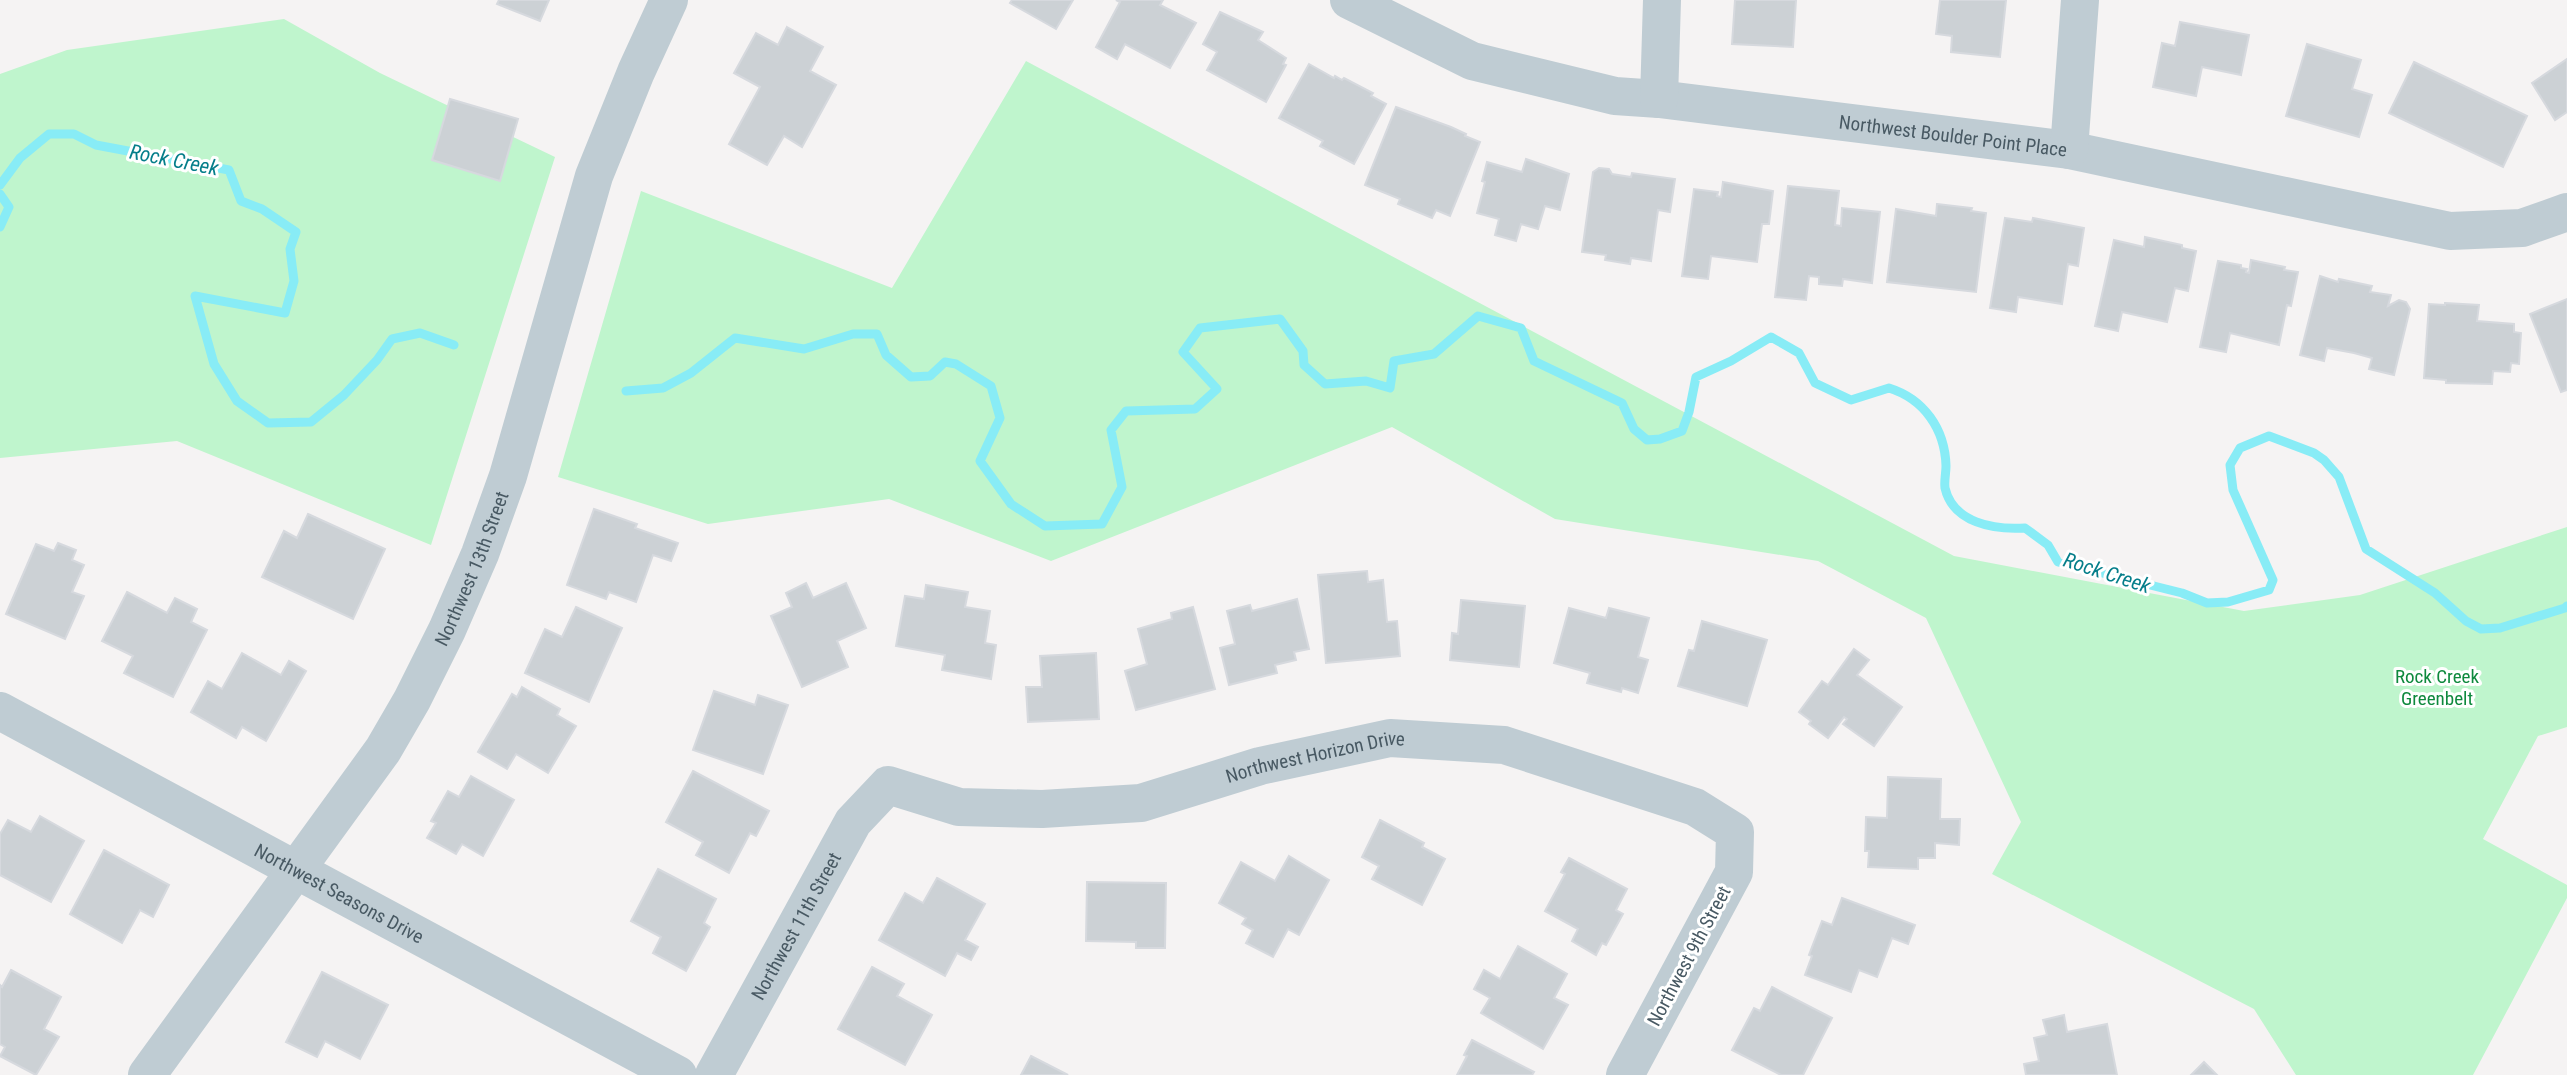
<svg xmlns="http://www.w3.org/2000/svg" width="2567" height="1075" font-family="'Roboto Condensed',sans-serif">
<rect width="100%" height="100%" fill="#f5f3f3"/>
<g fill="#bff5cd">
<polygon points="284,19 380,73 555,157 431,545 177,441 0,458 0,74 67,50"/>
<polygon points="1026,61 1954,556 2244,611 2360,595 2567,527 2567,727 2538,736 2483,839 2567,885 2567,898 2473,1075 2296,1075 2254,1009 1992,874 2021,822 1926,618 1818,561 1555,519 1392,427 1051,561 889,499 708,524 558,477 641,191 892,288"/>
</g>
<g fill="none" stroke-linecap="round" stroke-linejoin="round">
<g stroke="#88ecf6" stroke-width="9">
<polyline points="0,185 20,158 49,134 74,134 96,145 229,170 241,201 262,209 296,232 290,249 294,281 285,313 195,296 214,364 237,401 268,423 311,422 344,395 377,360 392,339 420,333 454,345"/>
<polyline points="0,194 9,207 0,227"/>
<path d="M 626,391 L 663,388 L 691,373 L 735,338 L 804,349 L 853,334 L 877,334 L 886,355 L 911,377 L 930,376 L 945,362 L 956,364 L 991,386 L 1000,418 L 980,461 L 1011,504 L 1045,526 L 1102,524 L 1122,487 L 1111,430 L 1126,411 L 1195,409 L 1217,389 L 1183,352 L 1200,328 L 1280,319 L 1303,351 L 1304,365 L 1325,384 L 1366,381 L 1390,388 L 1394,361 L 1434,354 L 1478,316 L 1521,328 L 1534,361 L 1622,403 L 1634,429 L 1647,440 L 1660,439 L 1682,431 L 1689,412 L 1696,377 L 1731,361 L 1771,337 L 1799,353 L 1815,383 L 1851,400 L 1889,388 C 1924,399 1945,429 1946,466 C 1946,473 1944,481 1945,488 C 1953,523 1994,530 2025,528 L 2048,545 L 2058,562 L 2182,593 L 2207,603 L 2228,602 L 2269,590 L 2273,580 L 2233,490 L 2230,465 L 2240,448 L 2269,436 L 2314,453 L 2324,460 L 2339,477 L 2366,549 L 2435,593 L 2466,621 L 2481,629 L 2500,628 L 2565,608 L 2567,606"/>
</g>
</g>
<g fill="#ccd1d5" stroke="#d6d9de" stroke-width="2">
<polygon points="499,0 549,0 540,21 497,4"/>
<polygon points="1012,0 1073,0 1056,29 1010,3"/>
<polygon points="1116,0 1163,0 1160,5 1196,23 1170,68 1125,44 1117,59 1096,47 1120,2"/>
<polygon points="1735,0 1796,0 1793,47 1732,44"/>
<polygon points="1940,0 2006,0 2000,57 1951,52 1952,36 1936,34"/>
<polygon points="1220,12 1263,32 1258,40 1286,58 1283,64 1286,65 1266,102 1207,70 1217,52 1203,44"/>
<polygon points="2180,22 2249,35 2241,75 2202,67 2196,96 2153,87 2162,43 2175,46"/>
<polygon points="787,27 823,47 810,71 836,85 802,147 784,136 767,165 729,144 760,87 734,73 756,33 778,45"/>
<polygon points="2307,44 2361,60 2352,89 2372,95 2359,137 2286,116"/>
<polygon points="2567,59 2567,112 2555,120 2532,83"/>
<polygon points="2414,62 2527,116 2503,167 2389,113"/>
<polygon points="1309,64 1334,78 1335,76 1342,80 1344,78 1373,93 1371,96 1386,104 1354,164 1320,146 1323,141 1279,118"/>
<polygon points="450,99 518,119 500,181 432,160"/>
<polygon points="1396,107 1451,127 1466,134 1465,136 1480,142 1450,216 1436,210 1432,218 1398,204 1400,199 1365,185"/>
<polygon points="1526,159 1569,174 1560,210 1545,206 1538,229 1521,224 1516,241 1495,235 1499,219 1477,213 1485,182 1482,181 1487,162 1522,172"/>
<polygon points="1599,168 1609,169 1612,174 1631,177 1632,173 1675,179 1670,212 1658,210 1651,261 1631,258 1630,264 1605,260 1606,255 1582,252 1593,172"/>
<polygon points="1723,182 1773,191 1769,224 1762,224 1757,262 1711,256 1708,279 1682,276 1694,189 1718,192 1717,196 1721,197"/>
<polygon points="1788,186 1839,191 1835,225 1841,226 1842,208 1880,212 1872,283 1843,279 1842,286 1819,284 1819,277 1809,276 1806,300 1775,297"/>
<polygon points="1937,204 1972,208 1971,211 1986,213 1976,292 1887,282 1896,209 1936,216"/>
<polygon points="2005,218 2032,222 2033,218 2084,228 2078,266 2068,264 2062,304 2018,297 2016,312 1990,308"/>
<polygon points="2145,237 2182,245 2182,248 2196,251 2188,291 2175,288 2167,322 2122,312 2118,331 2095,326 2114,240 2144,247"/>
<polygon points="2251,260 2285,267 2284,270 2298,272 2291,306 2287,305 2279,345 2230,333 2226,352 2200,347 2218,261 2241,265 2241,268 2247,269 2246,272 2249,273"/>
<polygon points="2320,276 2338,282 2339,279 2372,286 2370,292 2391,295 2388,306 2399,300 2406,302 2410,309 2394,375 2369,369 2372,358 2354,353 2327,348 2324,361 2300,355"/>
<polygon points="2567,299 2567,390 2561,392 2530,314"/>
<polygon points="2445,303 2479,305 2477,321 2514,324 2514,332 2521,333 2519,364 2511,363 2510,372 2493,371 2492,384 2446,383 2446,380 2424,378 2429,304 2445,305"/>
<polygon points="594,509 637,524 635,528 678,543 671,561 653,555 636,602 609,592 606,599 567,585"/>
<polygon points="308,514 385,549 353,619 262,577 284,531 297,538"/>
<polygon points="58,543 76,550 72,560 84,565 72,592 84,596 65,639 6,614 36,544 54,551"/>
<polygon points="1367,571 1368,582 1383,580 1387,622 1397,621 1400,656 1326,663 1318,575"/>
<polygon points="806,583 813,598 846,583 866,628 837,641 848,667 802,687 771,616 792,607 786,593"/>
<polygon points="926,585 968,592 965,607 990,611 985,643 996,645 991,679 942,670 945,655 896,646 905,596 924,599"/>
<polygon points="127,592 167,613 175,598 197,609 191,622 207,630 173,697 124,673 133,656 102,641"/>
<polygon points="1297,599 1309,649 1294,652 1296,660 1275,665 1277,673 1229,685 1220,648 1235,644 1227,611 1250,605 1252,611"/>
<polygon points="1461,600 1525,606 1519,667 1450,660 1452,633 1458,634"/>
<polygon points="576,607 622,628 589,702 525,673 545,629 562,637"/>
<polygon points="1193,607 1215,689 1136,710 1125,671 1147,664 1138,629 1172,619 1171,613"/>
<polygon points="1569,608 1606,618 1609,608 1649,618 1638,657 1648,660 1638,693 1622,688 1621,692 1587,683 1590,673 1554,663"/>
<polygon points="1702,621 1767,640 1747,706 1678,686 1689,650 1694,651"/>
<polygon points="1854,649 1869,660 1857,675 1902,707 1874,746 1843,724 1847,719 1844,717 1828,738 1809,724 1811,721 1799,712 1822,681 1828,685"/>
<polygon points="242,653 281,675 289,661 306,671 266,741 242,727 236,738 191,712 208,681 222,689"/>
<polygon points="1096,653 1099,719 1028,722 1026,687 1042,687 1040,656"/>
<polygon points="522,687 560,709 557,715 576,726 548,773 516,754 507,769 478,752 512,694 517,697"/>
<polygon points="714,691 755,705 758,695 788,705 763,774 693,750"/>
<polygon points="693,771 769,811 756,836 750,833 729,873 696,855 703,842 666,822"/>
<polygon points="471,776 514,800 483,856 462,844 456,854 427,838 436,823 431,821 448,791 459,797"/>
<polygon points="1888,777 1941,779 1940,819 1960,819 1959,845 1935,843 1935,858 1918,858 1918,869 1868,867 1869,851 1865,851 1866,817 1887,818"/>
<polygon points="40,816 84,841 51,902 0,875 0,834 8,820 31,832"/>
<polygon points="1380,820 1424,843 1422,847 1445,859 1422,905 1372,879 1379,866 1362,857"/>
<polygon points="104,850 169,885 153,917 140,910 122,943 70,914"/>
<polygon points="1289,856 1329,880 1299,935 1288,929 1273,957 1246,943 1253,930 1242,924 1246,918 1219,903 1241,862 1275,881"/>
<polygon points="1569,858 1627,889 1616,910 1623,914 1606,945 1602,943 1596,955 1572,941 1578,929 1545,911 1565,874 1561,872"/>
<polygon points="658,869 716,899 704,923 710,927 686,971 653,953 661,937 631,921"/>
<polygon points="937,878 985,904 965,940 978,947 971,960 957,953 945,976 879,940 905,893 923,903"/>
<polygon points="1087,882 1166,883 1165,948 1136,948 1136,942 1086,941"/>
<polygon points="1842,898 1915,925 1908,944 1892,938 1877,977 1859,970 1851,992 1805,975 1812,956 1809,955 1822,921 1832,925"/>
<polygon points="1518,946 1567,974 1554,998 1568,1005 1543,1049 1481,1013 1490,998 1474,989 1484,970 1500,979"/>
<polygon points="872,967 904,984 897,996 932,1015 905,1065 838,1029"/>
<polygon points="11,970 61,997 44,1029 59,1037 36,1075 0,1056 5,1047 0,1044 0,985 2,987"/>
<polygon points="322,972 388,1005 360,1059 325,1041 317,1057 286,1042"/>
<polygon points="1772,987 1832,1018 1803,1075 1781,1075 1732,1050 1754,1008 1760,1011"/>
<polygon points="2064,1015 2067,1032 2107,1024 2117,1075 2026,1075 2024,1064 2039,1061 2034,1038 2047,1035 2043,1020"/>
<polygon points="1472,1040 1534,1072 1532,1075 1457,1075 1467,1056 1464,1055"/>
<polygon points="1031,1056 1068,1075 1021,1075"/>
<polygon points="2204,1062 2217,1075 2191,1075"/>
</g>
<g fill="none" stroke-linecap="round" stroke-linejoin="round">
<g stroke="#bfccd3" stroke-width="38">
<path id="s1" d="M 1349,0 L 1472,61 L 1615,96 L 1659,99 L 2069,150 L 2450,231 L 2522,228 L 2567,212"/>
<polyline points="1659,99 1662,0"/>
<polyline points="2069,150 2080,0"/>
<path id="s2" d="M 0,711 L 678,1075"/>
<path id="s3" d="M 147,1075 L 383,750 L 412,700 L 447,630 L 480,554 L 508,476 L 594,176 L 636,72 L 669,0"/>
<path id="s4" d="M 714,1075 L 853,822 L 888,785 L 959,807 L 1042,809 L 1141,803 L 1260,766 L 1390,738 L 1504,745 L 1695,807 L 1735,832 L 1734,872 L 1625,1075"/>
</g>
</g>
<g text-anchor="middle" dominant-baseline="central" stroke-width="6" stroke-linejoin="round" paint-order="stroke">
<g font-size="19" fill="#485963" stroke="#fff">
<text stroke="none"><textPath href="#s1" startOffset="625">Northwest Boulder Point Place</textPath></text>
<text stroke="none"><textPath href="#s3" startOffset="604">Northwest 13th Street</textPath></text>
<text stroke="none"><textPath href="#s4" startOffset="777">Northwest Horizon Drive</textPath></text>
<text stroke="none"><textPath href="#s2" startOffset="385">Northwest Seasons Drive</textPath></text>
<text stroke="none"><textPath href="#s4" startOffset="170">Northwest 11th Street</textPath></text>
<text transform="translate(1689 956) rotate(-62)">Northwest 9th Street</text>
</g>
<g font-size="19" fill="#0e893d" stroke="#fff">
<text x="2437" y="676">Rock Creek<tspan x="2437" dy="22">Greenbelt</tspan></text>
</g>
<g font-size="21" font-style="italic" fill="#057e8a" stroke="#fff">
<text transform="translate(174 160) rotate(11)">Rock Creek</text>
<text transform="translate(2107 573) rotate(18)">Rock Creek</text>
</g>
</g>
</svg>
